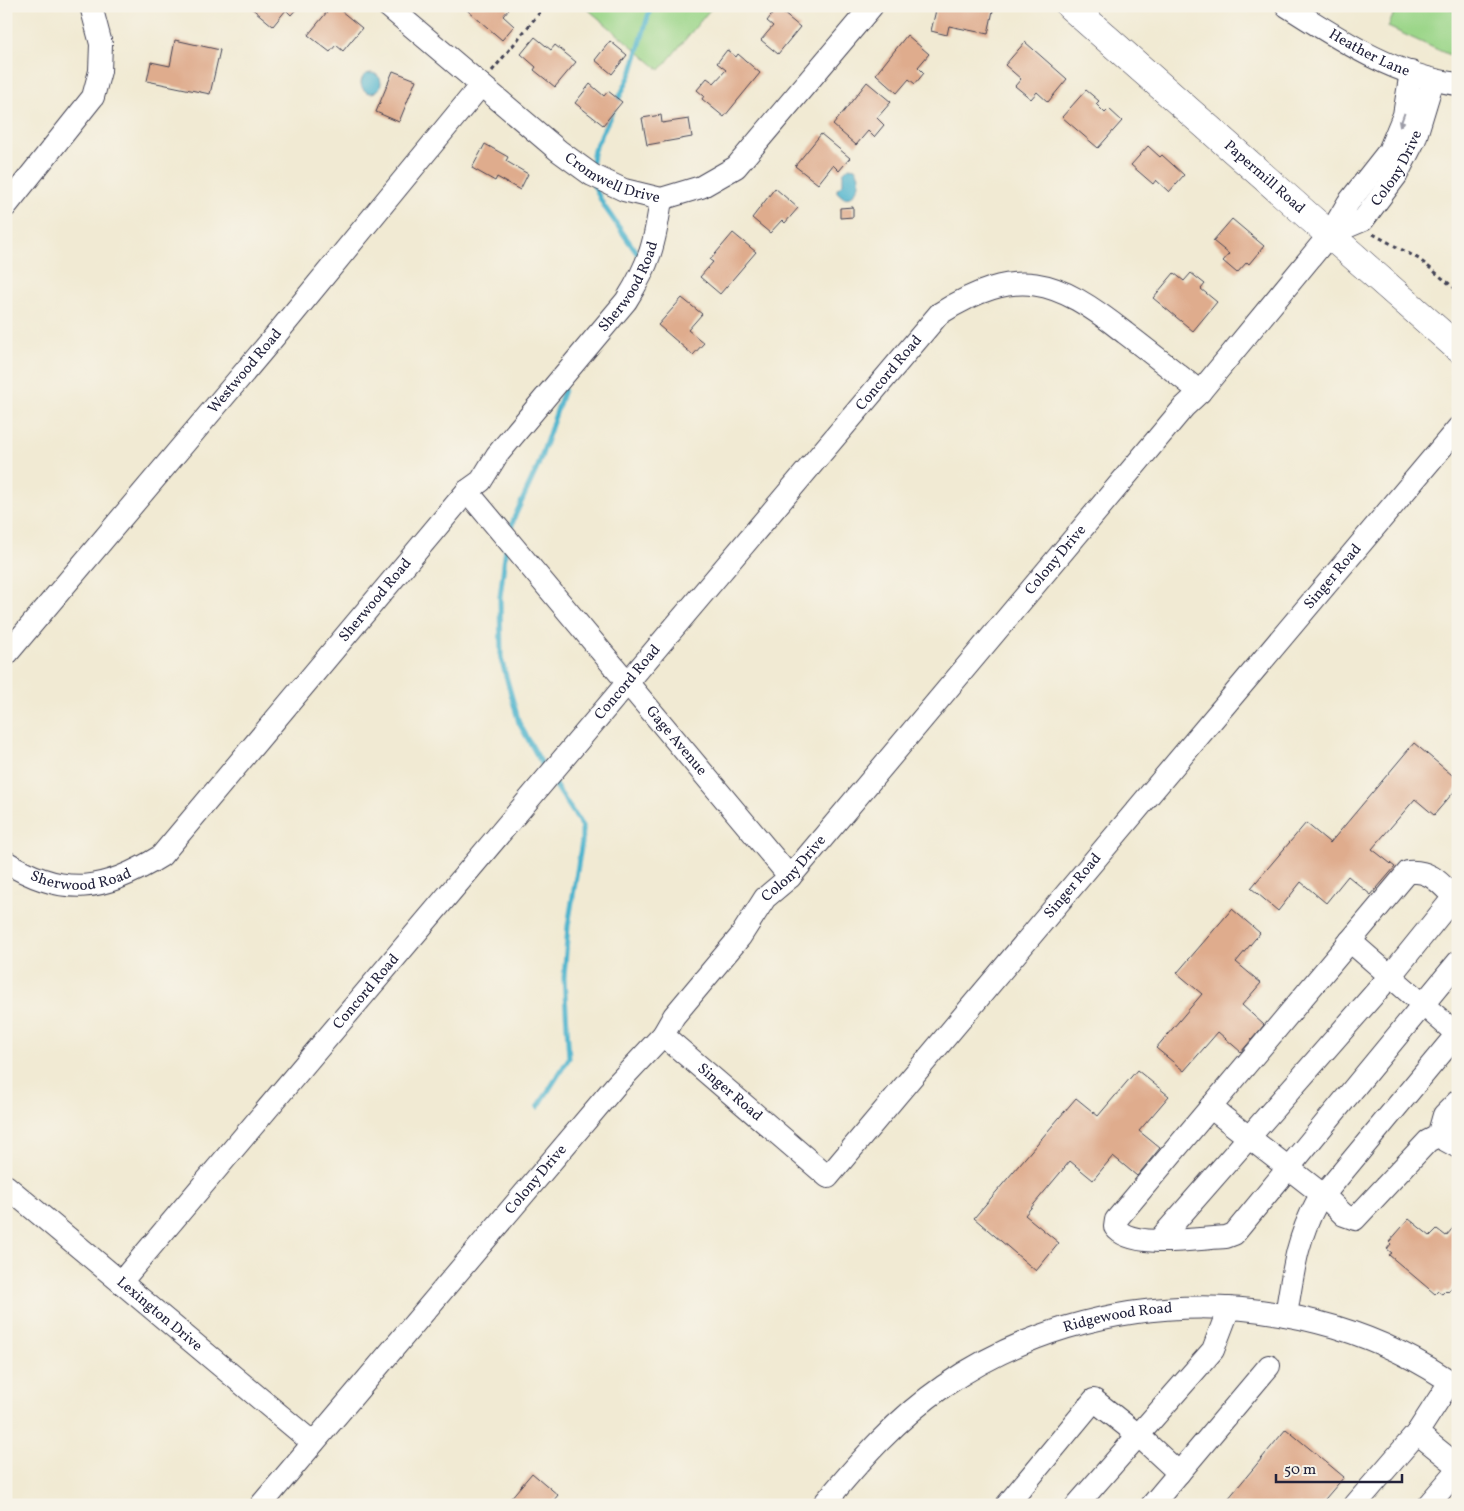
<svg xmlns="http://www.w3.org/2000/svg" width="1464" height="1511" font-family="Vollkorn,serif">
<rect width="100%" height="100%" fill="#f7f3e8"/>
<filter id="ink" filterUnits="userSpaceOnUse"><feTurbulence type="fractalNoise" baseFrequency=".02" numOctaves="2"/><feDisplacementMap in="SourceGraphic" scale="10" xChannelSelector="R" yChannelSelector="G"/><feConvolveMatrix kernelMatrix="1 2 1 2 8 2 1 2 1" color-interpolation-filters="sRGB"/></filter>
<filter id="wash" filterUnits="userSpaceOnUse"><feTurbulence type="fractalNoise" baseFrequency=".0096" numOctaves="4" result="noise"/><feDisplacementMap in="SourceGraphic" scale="20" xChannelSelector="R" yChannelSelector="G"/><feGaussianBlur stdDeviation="1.12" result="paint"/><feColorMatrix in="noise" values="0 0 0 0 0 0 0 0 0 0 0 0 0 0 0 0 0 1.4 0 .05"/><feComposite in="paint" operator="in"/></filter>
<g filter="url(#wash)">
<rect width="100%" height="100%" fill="#f1ead3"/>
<g fill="#9bd689" stroke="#5e7c62">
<polygon points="584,6 713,6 660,70"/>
<polygon points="1397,6 1444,6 1458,12 1458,59 1388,27"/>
</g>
<g fill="#4eb4cd" stroke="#386b84">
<circle cx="371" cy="83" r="10"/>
<path d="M 849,167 L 855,168 C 863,179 859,188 851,197 L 844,198 L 837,192 L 837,189 L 843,184 L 843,173 Z"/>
</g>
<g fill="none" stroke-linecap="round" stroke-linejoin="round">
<g stroke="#4eb4cd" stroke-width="5">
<polyline points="591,166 594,150 632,71 651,6"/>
<polyline points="593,184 604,206 641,259"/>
<polyline points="510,532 514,518 538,466 564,390"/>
<polyline points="506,547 500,597 501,658 519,723 546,771"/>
<polyline points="538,1107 569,1058 564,978 568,926 582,841 582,826 552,780"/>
</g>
</g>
<g id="blocks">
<g fill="#dfac8d">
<polygon points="249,6 299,6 291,15 286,10 273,26"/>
<polygon points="332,6 335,6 362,28 343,51 336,45 330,52 308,35"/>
<polygon points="470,6 505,6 509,9 503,16 514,26 502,40 467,10"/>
<polygon points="937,6 994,6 988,34 949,26 947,35 931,31"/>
<polygon points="777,8 800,27 778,54 761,40 773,26 767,21"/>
<polygon points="907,35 929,54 918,67 924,73 915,84 909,79 897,93 876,74"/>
<polygon points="535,37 551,50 555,45 576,62 555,87 534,70 536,67 521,54"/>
<polygon points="175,40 220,50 210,94 147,81 151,62 170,66"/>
<polygon points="610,41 627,55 612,74 595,60"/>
<polygon points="1025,42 1067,79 1048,102 1037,92 1031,99 1015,86 1021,79 1005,65"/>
<polygon points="727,50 736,57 738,54 760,73 724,117 702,99 704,96 697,90 707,78 714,83 726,70 717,63"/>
<polygon points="393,71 416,80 399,122 376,112"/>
<polygon points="867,82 891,102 877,118 884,125 874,137 868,131 856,145 833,125"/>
<polygon points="590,84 604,96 608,91 622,102 603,125 575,103"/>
<polygon points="1086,90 1099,101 1096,104 1105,113 1109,109 1122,121 1098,148 1062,117"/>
<polygon points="661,115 662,123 689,119 692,137 647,145 642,118"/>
<polygon points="821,134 850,158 839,171 833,165 818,184 795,166"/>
<polygon points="485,144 508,157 506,161 528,174 520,190 497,177 495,181 472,168"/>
<polygon points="1148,146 1160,157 1162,155 1184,175 1169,192 1156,180 1153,184 1131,165"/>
<polygon points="775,188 798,208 785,223 782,220 770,233 752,218"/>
<polygon points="853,207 853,217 840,218 840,208"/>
<polygon points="1232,219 1264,246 1249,264 1247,262 1237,273 1223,261 1229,254 1213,241"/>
<polygon points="733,233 756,252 720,294 700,277 713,262 710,260"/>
<polygon points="1174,273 1184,281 1191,273 1205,284 1201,289 1217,302 1193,331 1153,298"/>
<polygon points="682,298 702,314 688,330 704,343 693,355 658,325"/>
<polygon points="1414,743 1458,780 1458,787 1434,815 1415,799 1372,849 1395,867 1371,895 1348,876 1326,903 1301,882 1278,911 1251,888 1306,823 1330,843"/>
<polygon points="1232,909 1260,933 1236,962 1261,983 1242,1005 1264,1025 1241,1052 1218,1032 1184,1071 1156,1048 1202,994 1177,973"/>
<polygon points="1137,1070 1169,1096 1139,1131 1160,1148 1137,1176 1113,1156 1093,1180 1070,1161 1025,1215 1059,1243 1036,1271 974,1218 1076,1098 1098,1116"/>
<polygon points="1409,1219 1430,1236 1437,1229 1446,1236 1458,1222 1458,1280 1448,1292 1446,1290 1442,1294 1438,1291 1435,1294 1389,1255 1392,1253 1387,1249 1391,1244 1389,1242"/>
<polygon points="1286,1429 1344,1477 1320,1505 1223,1505"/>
<polygon points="532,1473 558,1495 550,1505 505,1505"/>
</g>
</g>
</g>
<g filter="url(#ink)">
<use href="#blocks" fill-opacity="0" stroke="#414052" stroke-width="1"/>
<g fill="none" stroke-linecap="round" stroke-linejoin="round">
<defs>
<g id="minor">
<path id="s1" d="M 388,6 L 559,151 L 592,175 L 624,190 L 661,199 L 701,187 L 736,167 L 872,6"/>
<path id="s2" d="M 1287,6 C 1339,39 1396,77 1458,84"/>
<polyline points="6,206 93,97 100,71 101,44 91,6"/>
<path id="s3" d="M 1330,234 L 1363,220 L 1396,176 L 1415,139 L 1433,80"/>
<path id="s4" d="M 467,491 L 790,877"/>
<path id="s5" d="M 6,655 L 275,336 L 481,85"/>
<path id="s6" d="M 6,862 C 64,898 105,891 161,856 L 467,491 L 481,481 L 497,455 L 626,301 C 650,263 655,243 661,199"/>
<path d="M 1458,901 C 1441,885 1433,870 1408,872 L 1116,1220 L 1115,1227 C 1131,1250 1200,1238 1226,1237 L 1234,1234 L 1458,962"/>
<polyline points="1350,941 1458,1035"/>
<path id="s7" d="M 663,1035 L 828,1177 L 1458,428"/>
<polyline points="1210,1107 1323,1195 1344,1215 1355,1219 1428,1141 1438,1136 1458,1147"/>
<polyline points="1438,1136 1444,1115 1458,1101"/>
<path id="s8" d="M 6,1186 L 313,1443"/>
<polyline points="1159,1240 1391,975 1454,897"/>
<path id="s9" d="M 121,1282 L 939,314 C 1017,265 1056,278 1125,333 C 1150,352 1175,372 1200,392"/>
<path d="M 1286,1315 C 1293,1274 1296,1241 1316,1204 L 1457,1034"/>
<polyline points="1450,1382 1417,1433 1458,1466"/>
<path id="s10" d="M 261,1505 L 616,1085 L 663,1035 L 674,1016 L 740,937 L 765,898 L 790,877 L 1184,407 L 1200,392 L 1330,234 L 1348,203 L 1389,151 L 1404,115 L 1411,72"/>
<path id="s11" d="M 823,1505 C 860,1461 896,1419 944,1386 C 1095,1282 1307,1280 1458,1387"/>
<polyline points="1007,1505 1094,1400 1138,1435 1179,1473"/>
<polyline points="1077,1505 1213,1350 1229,1308"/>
<polyline points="1152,1505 1269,1366"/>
<polyline points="1355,1505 1417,1433"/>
<polyline points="1428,1505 1458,1470"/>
</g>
<g id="major">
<path id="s12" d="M 1070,6 L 1458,348"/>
</g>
</defs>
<use href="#minor" stroke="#414052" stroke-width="24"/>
<use href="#major" stroke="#414052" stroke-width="29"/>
<g stroke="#414052" stroke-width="3" stroke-dasharray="4 4" stroke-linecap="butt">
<polyline points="492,71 545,6"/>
<polyline points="1373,234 1419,259 1458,291"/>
</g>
<use href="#minor" stroke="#fff" stroke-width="22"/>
<use href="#major" stroke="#fff" stroke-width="28"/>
</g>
<defs><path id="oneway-solid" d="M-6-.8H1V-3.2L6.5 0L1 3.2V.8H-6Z" transform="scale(1.25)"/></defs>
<use fill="#9c9ca7" href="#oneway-solid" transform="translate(1402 120) rotate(110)"/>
</g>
<g text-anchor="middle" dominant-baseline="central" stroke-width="5" stroke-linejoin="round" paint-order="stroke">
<g font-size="15" fill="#22223b" stroke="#f7f3e8">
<text stroke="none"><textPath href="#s2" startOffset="95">Heather Lane</textPath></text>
<text stroke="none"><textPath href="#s3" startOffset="98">Colony Drive</textPath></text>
<text stroke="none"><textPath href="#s1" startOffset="285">Cromwell Drive</textPath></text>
<text stroke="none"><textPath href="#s12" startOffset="259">Papermill Road</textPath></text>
<text stroke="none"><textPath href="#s6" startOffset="905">Sherwood Road</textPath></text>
<text stroke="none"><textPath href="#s5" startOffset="371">Westwood Road</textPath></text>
<text stroke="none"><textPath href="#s9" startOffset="1190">Concord Road</textPath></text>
<text stroke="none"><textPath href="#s10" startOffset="1236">Colony Drive</textPath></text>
<text stroke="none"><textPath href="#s7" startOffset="1002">Singer Road</textPath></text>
<text stroke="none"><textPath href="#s6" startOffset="500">Sherwood Road</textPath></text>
<text stroke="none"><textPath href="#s9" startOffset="785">Concord Road</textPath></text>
<text stroke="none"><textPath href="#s4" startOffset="326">Gage Avenue</textPath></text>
<text stroke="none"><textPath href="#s10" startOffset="831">Colony Drive</textPath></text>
<text stroke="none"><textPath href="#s6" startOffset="80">Sherwood Road</textPath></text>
<text stroke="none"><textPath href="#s7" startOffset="598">Singer Road</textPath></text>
<text stroke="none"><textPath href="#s9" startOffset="380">Concord Road</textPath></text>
<text stroke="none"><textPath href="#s7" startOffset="88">Singer Road</textPath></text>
<text stroke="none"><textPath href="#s10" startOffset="426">Colony Drive</textPath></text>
<text stroke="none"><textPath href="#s8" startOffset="200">Lexington Drive</textPath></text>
<text stroke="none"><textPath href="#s11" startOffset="359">Ridgewood Road</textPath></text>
</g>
</g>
<rect width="1464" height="1511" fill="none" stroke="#f7f3e8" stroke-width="25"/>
<path d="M1276 1474v8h126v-8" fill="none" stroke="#22223b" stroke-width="2.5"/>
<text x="1284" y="1474" font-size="15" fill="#22223b" stroke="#f7f3e8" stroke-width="4" paint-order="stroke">50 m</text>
</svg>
